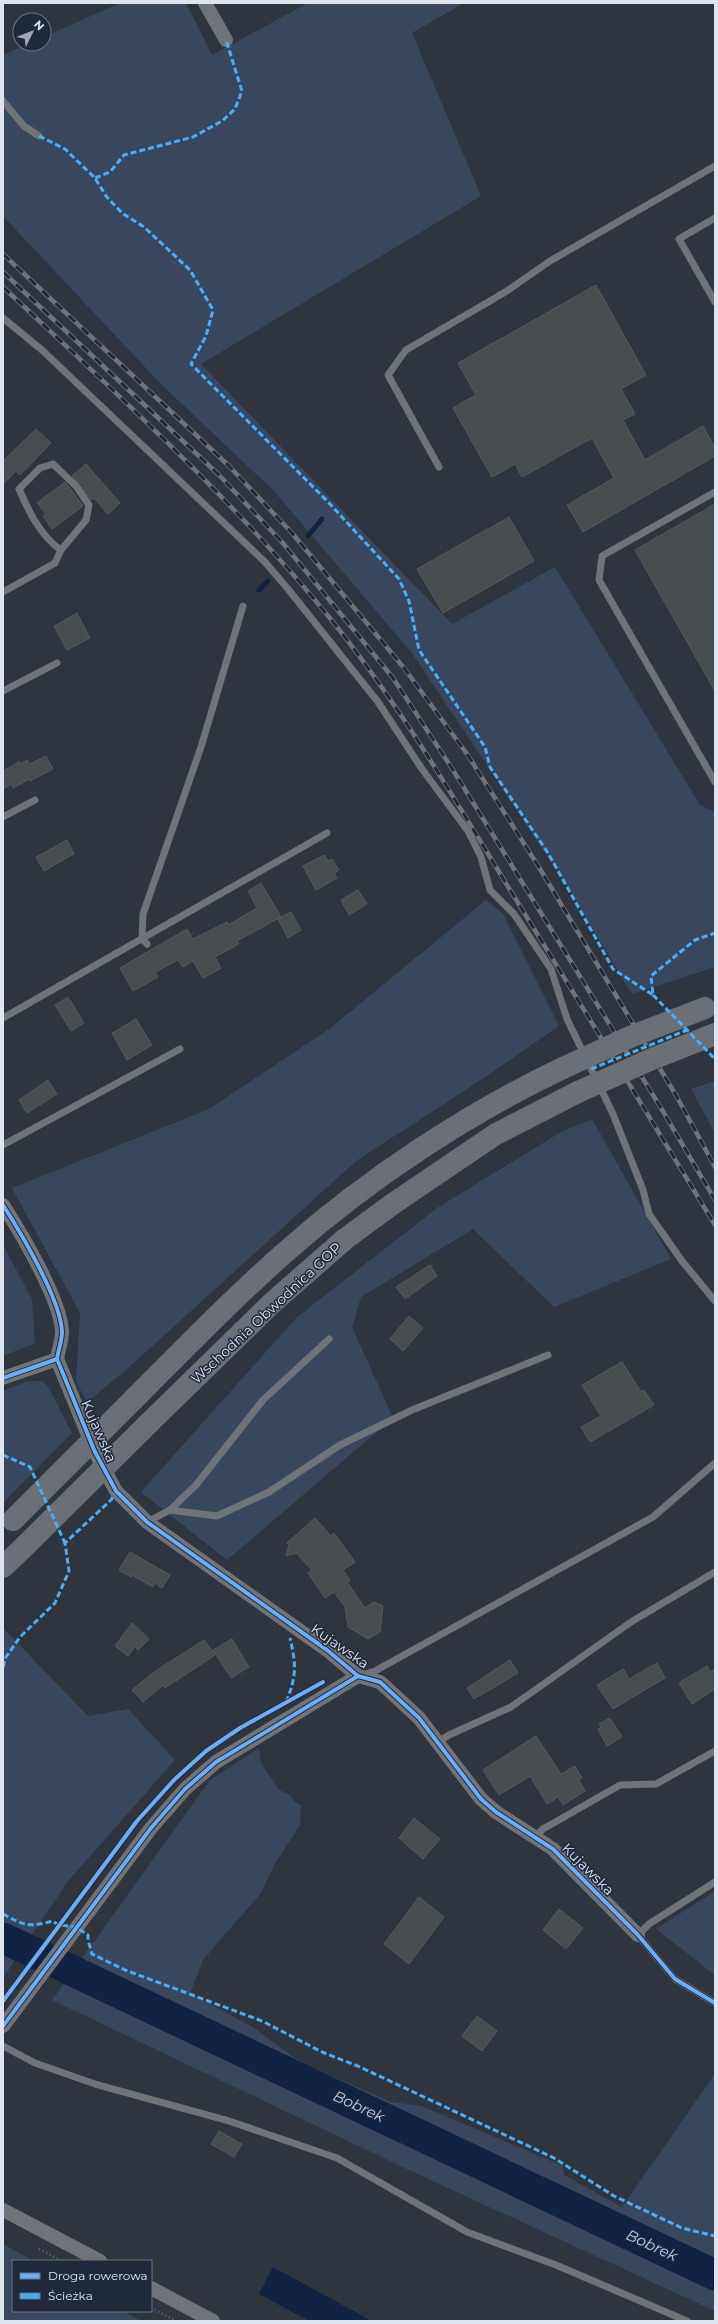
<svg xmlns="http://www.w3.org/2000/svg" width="718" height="2324" font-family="Montserrat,sans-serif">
<rect width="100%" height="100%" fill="#2f353f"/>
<g fill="#39475e">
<polygon points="120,3 186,3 212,55 308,3 464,3 412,33 481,196 201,364 452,624 555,567 700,805 715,812 715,967 632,994 564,881 412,653 273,490 162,385 3,216 3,52 6,54 29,44 44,44 44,37"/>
<polygon points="486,900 503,914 559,1026 481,1080 356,1161 126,1370 87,1402 76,1382 80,1313 12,1188 209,1109 328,1030"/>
<polygon points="715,1081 715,1133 691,1089"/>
<polygon points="592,1119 671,1259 554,1307 473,1229 361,1297 352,1327 393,1418 227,1560 141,1492 296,1318 437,1208 561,1132"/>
<polygon points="3,1245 32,1299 35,1343 3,1356"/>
<polygon points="28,1381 41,1381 48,1386 72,1433 3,1503 3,1391"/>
<polygon points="4,1629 88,1716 128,1709 175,1760 68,1881 3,1978"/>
<polygon points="259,1748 261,1763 279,1790 290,1795 295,1802 301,1805 300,1825 274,1865 261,1893 203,1960 190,1993 251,2026 302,2063 391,2102 422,2106 563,2166 564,2175 622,2207 715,2074 715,2311 409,2170 52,2000 210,1780"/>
<polygon points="715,1891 715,1975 656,1929"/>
<polygon points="3,2244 34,2261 13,2261 13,2311 123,2311 141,2321 3,2321"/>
</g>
<polygon fill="#102343" points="273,2267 372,2321 309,2321 259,2294"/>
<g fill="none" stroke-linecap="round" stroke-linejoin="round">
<g stroke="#102343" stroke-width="5">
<polyline points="308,536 322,519"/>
<polyline points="259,590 268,581"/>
</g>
<polyline stroke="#102343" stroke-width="31" points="3,1938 715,2275"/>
</g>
<g fill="#474c4e" stroke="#555a5a">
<polygon points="596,285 646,375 621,389 635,414 623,420 645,460 703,426 715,448 715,456 583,532 567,505 614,478 592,438 522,477 515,464 492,477 453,408 476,395 458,363"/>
<polygon points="36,429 51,443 20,475 16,471 3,484 3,461"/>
<polygon points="86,464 120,503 108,514 94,498 91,500 72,476"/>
<polygon points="65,482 83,506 52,529 43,516 46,514 37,503"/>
<polygon points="715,504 715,691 635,550"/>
<polygon points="509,517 534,561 443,613 417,569"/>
<polygon points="77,613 90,638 67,650 54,626"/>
<polygon points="46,756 53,769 30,781 29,779 13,788 12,784 3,789 3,771 19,762 20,764 27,760 30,764"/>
<polygon points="67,840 74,854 44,871 36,857"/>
<polygon points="324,855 328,861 332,859 339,870 334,873 337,878 316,890 303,866"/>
<polygon points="261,883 281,917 237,941 239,944 215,957 221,968 203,978 193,961 183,967 178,960 155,972 158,977 133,991 120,968 187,929 193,939 227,922 228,925 257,908 248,891"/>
<polygon points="358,890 367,904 349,915 341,900"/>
<polygon points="291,912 301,930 288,938 278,919"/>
<polygon points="68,997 84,1023 71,1031 55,1005"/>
<polygon points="136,1019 152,1045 127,1060 112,1033"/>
<polygon points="48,1080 57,1094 27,1113 19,1100"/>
<polygon points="430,1265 437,1276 405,1299 396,1287"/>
<polygon points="409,1316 423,1328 403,1351 390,1339"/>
<polygon points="622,1362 641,1392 644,1390 654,1405 590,1442 581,1427 601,1416 582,1385"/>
<polygon points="315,1518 331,1536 334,1533 355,1562 343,1570 350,1580 347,1582 365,1608 374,1602 383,1606 380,1632 368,1639 348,1627 345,1607 334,1592 325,1598 308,1573 312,1570 296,1553 286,1556 289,1545 287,1543"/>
<polygon points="130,1552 170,1575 162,1588 155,1583 153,1587 132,1575 131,1577 119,1570"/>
<polygon points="132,1623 149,1639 138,1650 135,1646 128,1656 115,1646"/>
<polygon points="232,1639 249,1667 231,1678 213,1650"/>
<polygon points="204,1640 215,1655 165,1688 163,1685 143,1702 132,1690 154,1672"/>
<polygon points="510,1660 518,1673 474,1699 467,1688"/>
<polygon points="657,1663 665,1678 613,1709 597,1685 623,1669 629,1679"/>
<polygon points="707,1666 710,1672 715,1669 715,1689 692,1704 679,1683"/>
<polygon points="610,1718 622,1737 607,1746 598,1729 601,1728 599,1724"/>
<polygon points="536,1736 561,1774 575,1766 582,1778 579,1780 585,1791 563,1805 558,1797 547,1804 530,1776 499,1795 483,1770"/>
<polygon points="414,1818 440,1839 423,1859 399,1838"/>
<polygon points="419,1897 444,1917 409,1964 384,1944"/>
<polygon points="559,1909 583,1928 566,1949 543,1930"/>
<polygon points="477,2016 497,2031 482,2051 462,2036"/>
<polygon points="219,2131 242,2144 234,2157 211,2144"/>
</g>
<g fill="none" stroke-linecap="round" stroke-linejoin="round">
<g stroke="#6a6d72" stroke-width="2.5" stroke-dasharray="1 3" stroke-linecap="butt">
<polyline points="39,2249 62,2261"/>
<polyline points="151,2308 176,2321"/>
</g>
<g stroke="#707377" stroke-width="7">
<polyline points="3,101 24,126 39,136"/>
<polyline points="715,218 679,239 715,302"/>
<polyline points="3,318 42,350 265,562 288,589 378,702 422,769 468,831 481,857 490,890 514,914 551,969 567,1019 613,1114 643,1190 649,1214 682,1261 715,1301"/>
<polyline points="439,467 388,375 406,350 507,291 550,261 715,166"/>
<polyline points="715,492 602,556 599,580 715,782"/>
<path d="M 3,592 L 55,563 L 61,550 L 86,520 L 89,505 L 76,486 L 53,464 L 40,468 L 19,489 C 28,510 41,537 61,550"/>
<polyline points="3,691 57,663"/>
<polyline points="3,817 35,800"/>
<polyline points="147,944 142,939 143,914 201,747 243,606"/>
<polyline points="3,1018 327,833"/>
<polyline points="3,1145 180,1049"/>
<polyline points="170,1510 217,1516 269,1492 340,1445 412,1410 548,1355"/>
<polyline points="147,1522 170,1510 196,1485 263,1400 329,1339"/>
<polyline points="362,1675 375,1671 653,1517 715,1463"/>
<polyline points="438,1742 449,1735 511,1707 631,1622 715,1572"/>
<polyline points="535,1837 543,1829 620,1785 656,1784 715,1751"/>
<polyline points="715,1882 649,1924 638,1935 675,1979 715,2003"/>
<polyline points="3,2046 35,2063 95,2084 226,2120 337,2158 467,2232 556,2265 687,2321"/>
</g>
<g stroke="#707377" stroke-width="14">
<polyline points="205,3 226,40"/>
<path d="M 3,1205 C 21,1233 61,1300 62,1332 C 62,1341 58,1351 57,1359"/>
<polyline points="57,1359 95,1452 116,1491 147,1522 327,1650 358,1676 380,1682 419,1718 481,1799 496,1812 553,1849 638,1935"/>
<polyline points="3,1378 57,1359"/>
<polyline points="3,2026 151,1828 185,1789 216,1762 358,1676"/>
<polyline points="3,2210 100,2261"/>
<polyline points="151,2288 213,2321"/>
</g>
<g stroke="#6b7078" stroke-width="22">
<path d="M 133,1400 C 184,1349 234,1297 289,1249 C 368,1179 468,1113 563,1068"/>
<polyline points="149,1423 272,1303 345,1239 394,1203 496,1134 578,1092"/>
<polyline points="3,1567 27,1544"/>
</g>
<defs>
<g id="rail">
<polyline points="3,254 228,465 292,533 404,668 467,754 537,864 677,1097 715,1167"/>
<polyline points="3,272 218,474 282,542 393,678 453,770 661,1108 715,1200"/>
<path d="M 3,287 C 116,393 231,497 329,617 C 397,701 451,793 507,885 C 577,998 646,1111 715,1225"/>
</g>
</defs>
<use href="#rail" stroke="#707379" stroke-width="4.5"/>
<use href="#rail" stroke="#1f293b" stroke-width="3" stroke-dasharray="9" stroke-linecap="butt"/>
<g stroke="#6b7078" stroke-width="22">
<polyline points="563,1068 630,1037 705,1008"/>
<polyline points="578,1092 652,1059 715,1034"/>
<polyline points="13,1520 133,1400"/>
<polyline points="27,1544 149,1423"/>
</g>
<g stroke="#49aef6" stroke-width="3" stroke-dasharray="6 3" stroke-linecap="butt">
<polyline points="39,136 65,149 95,178 106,196 122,213 144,227 190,270 213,310 206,336 191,364 329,503 399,579 409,601 419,650 485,747 490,767 548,853 613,969 653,995 651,976 695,940 715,933"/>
<polyline points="95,178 110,172 124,155 193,137 222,121 235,109 242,91 226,40"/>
<polyline points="653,995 715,1059"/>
<polyline points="591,1069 687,1030"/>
<polyline points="3,1455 30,1467 65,1543"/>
<polyline points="3,1667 6,1657 20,1637 55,1603 69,1571 65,1543 111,1500 116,1491"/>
<path d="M 286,1702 C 297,1676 296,1664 290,1638"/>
<path d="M 3,1914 C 23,1925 30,1928 52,1921 L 59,1925 L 76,1927 L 88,1935 L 88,1940 L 92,1954 L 125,1970 L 262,2021 L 322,2052 L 360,2067 L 554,2158 L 614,2196 L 682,2228 L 715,2236"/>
</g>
<defs>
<g id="cycleway">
<path d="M 3,1205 C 21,1233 61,1300 62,1332 C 62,1341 58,1351 57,1359"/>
<polyline points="57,1359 95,1452 116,1491 147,1522 327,1650 358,1676 380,1682 419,1718 481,1799 496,1812 553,1849 638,1935 675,1979 715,2003"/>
<polyline points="3,1378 57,1359"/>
<polyline points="3,2001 137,1821 175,1779 206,1751 240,1728 323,1682"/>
<polyline points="3,2026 151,1828 185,1789 216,1762 358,1676"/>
</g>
</defs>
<use href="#cycleway" stroke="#1f293b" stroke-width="6"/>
<use href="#cycleway" stroke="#6dadf4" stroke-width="4"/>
</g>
<g text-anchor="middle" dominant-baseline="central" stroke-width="3" stroke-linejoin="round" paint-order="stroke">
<g font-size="14" fill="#dee5f1" stroke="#1f293b">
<text transform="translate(266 1313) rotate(-43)">Wschodnia Obwodnica GOP</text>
<text transform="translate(99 1431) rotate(66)">Kujawska</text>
<text transform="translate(340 1646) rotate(35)">Kujawska</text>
<text transform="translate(588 1869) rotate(45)">Kujawska</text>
</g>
<g font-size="15" font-style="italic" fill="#b6cdf4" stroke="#1f293b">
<text transform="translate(359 2106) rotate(25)">Bobrek</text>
<text transform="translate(652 2245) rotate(25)">Bobrek</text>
</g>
</g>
<rect width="718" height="2324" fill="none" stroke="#dee5f1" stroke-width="8"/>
<rect x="12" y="2260" width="140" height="52" fill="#1f293b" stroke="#6b7484"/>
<rect x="20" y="2273" width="20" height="6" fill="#6dadf4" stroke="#6b7484"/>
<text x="48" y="2280" font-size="12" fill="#dee5f1">Droga rowerowa</text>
<rect x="20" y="2293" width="20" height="6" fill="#49aef6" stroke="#6b7484"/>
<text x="48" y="2300" font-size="12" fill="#dee5f1">Ścieżka</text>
<g transform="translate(32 32) rotate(47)"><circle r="19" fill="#1f293b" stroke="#6b7484"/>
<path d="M0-3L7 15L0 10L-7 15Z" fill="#a1a7b3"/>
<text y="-6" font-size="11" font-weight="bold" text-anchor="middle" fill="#dee5f1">N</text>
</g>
</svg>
